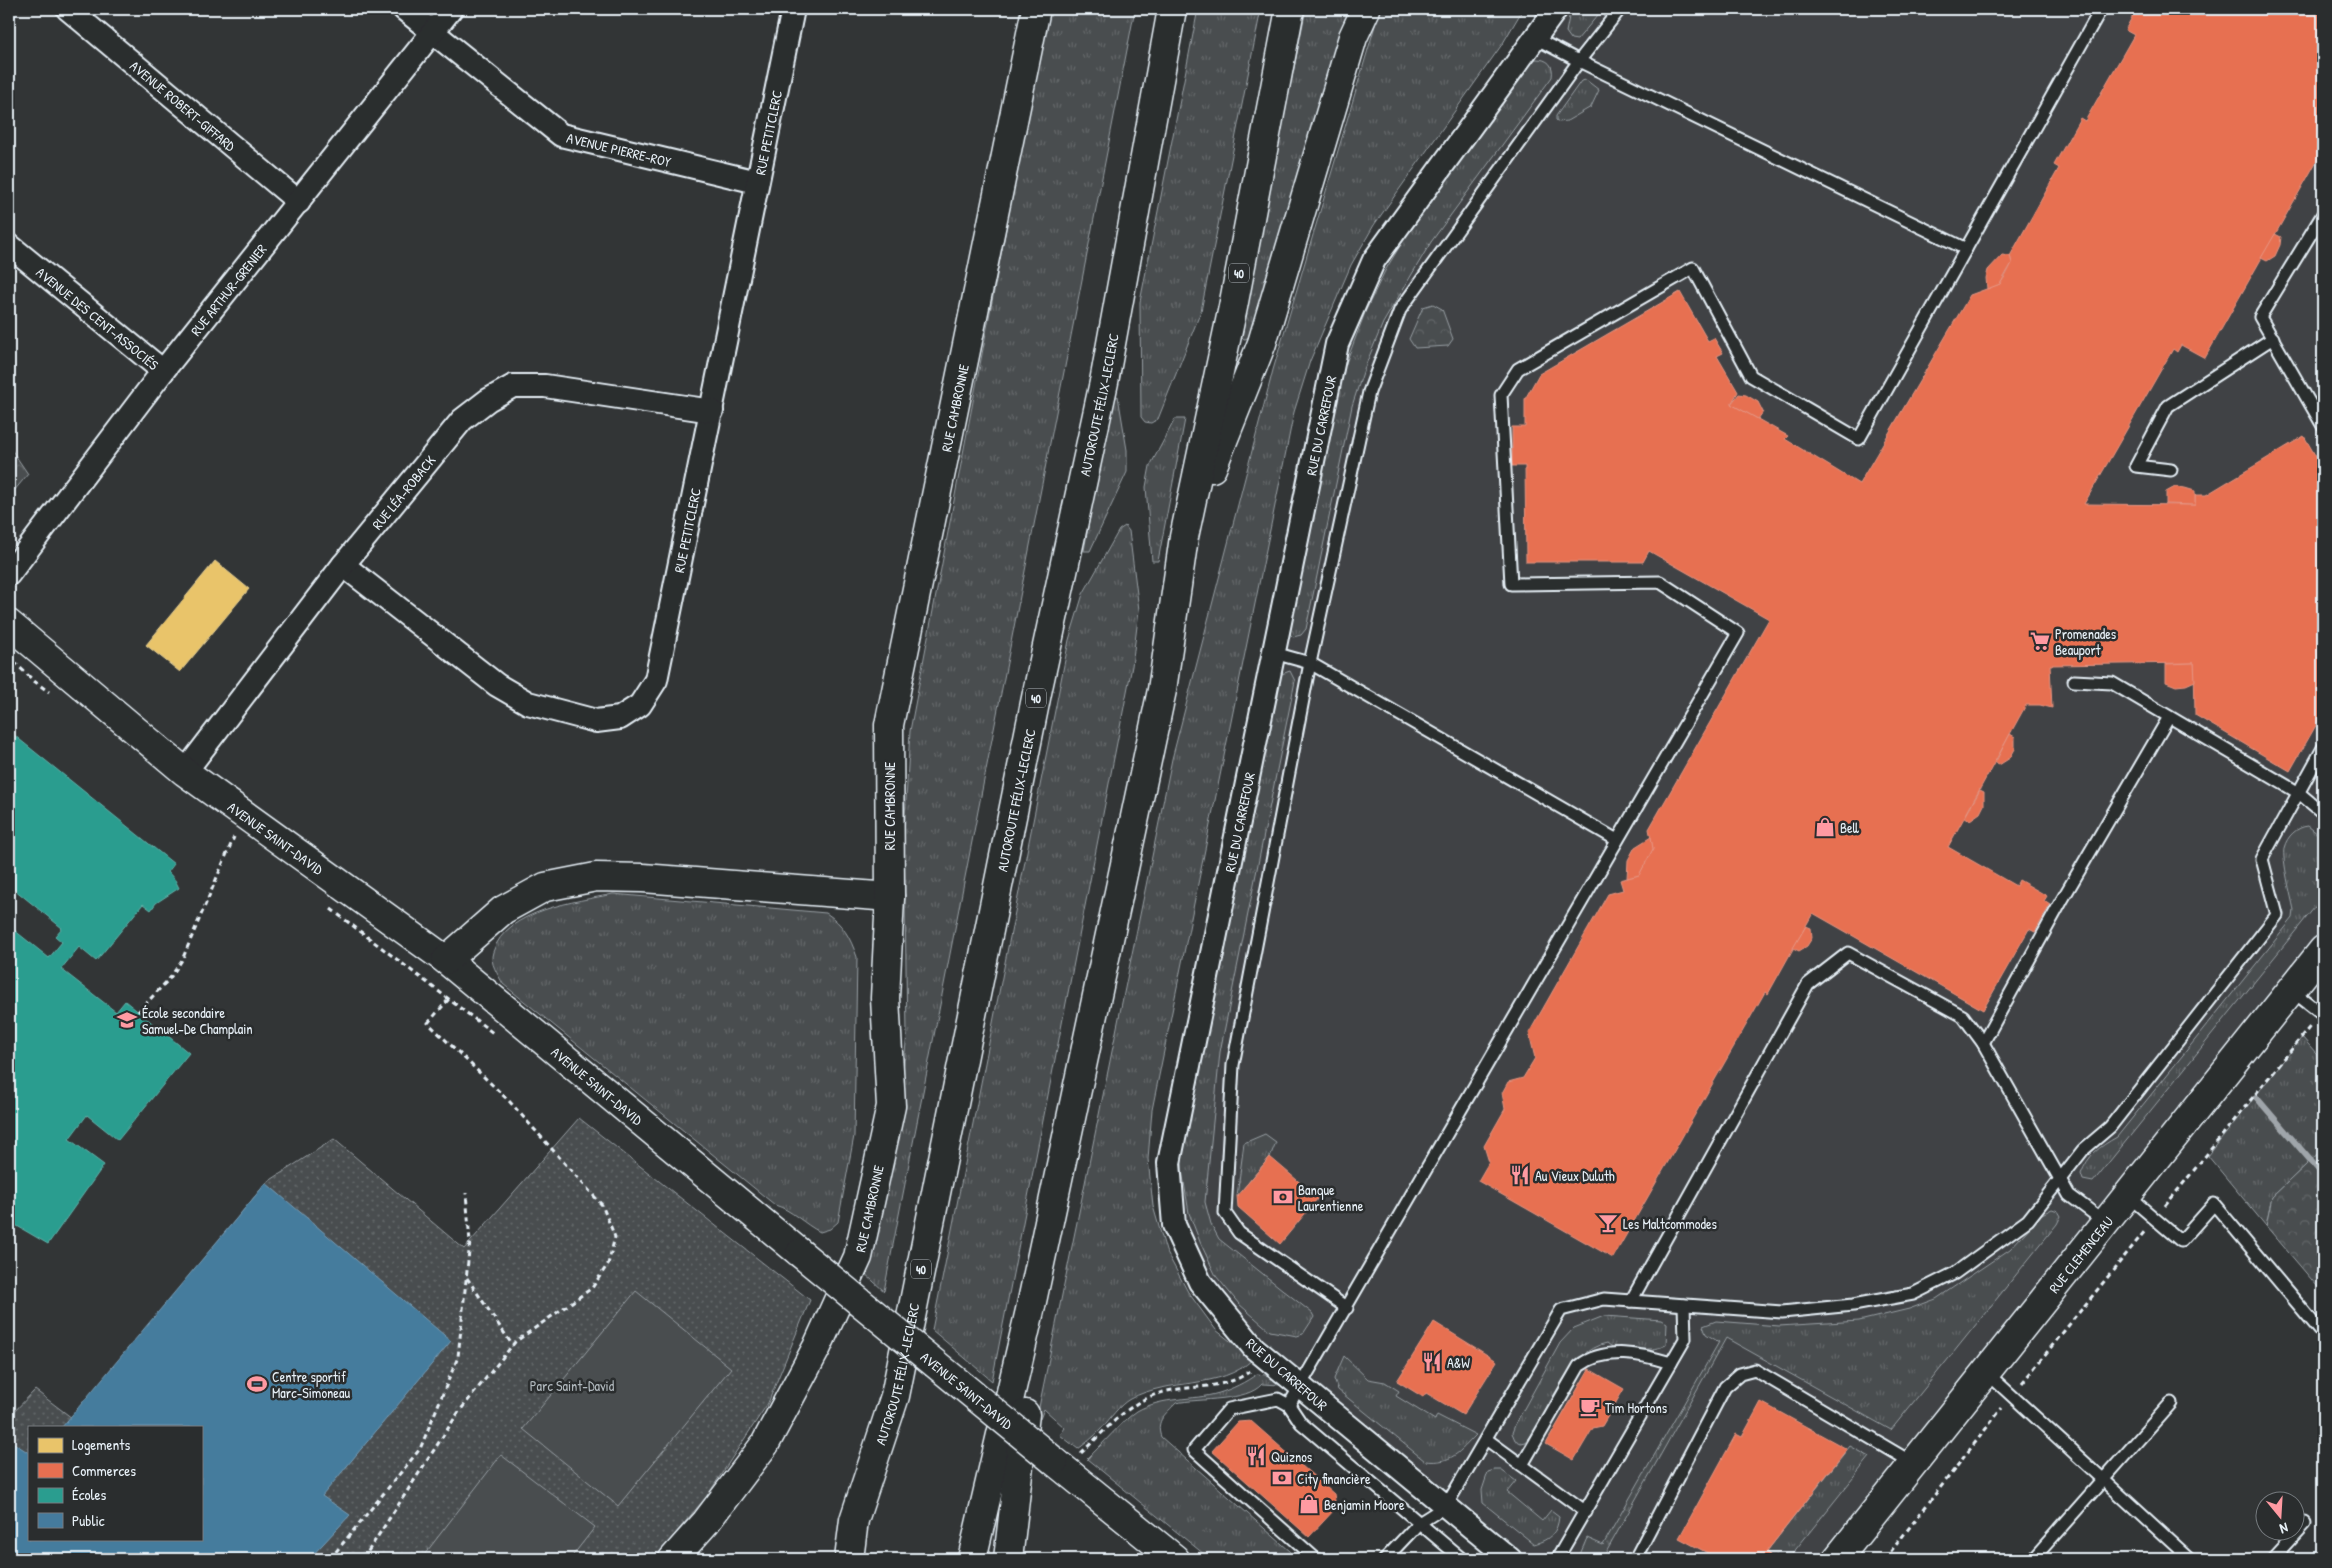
<svg xmlns="http://www.w3.org/2000/svg" width="2332" height="1568" font-family="'Patrick Hand',sans-serif">
<defs>
<pattern id="grass-tufts" width="24" height="20" patternUnits="userSpaceOnUse" patternTransform="scale(1.25)"><rect width="24" height="20" fill="#494d4f"/><path d="M3 7l-1-3M5 7V3M7 7l1-3M15 17l-1-3M17 17v-4M19 17l1-3" fill="none" stroke="#636769"/></pattern>
<pattern id="forest-crowns" width="20" height="18" patternUnits="userSpaceOnUse" patternTransform="scale(1.25)"><rect width="20" height="18" fill="#494d4f"/><path d="M2 6a3 3 0 1 1 6 0M12 15a3 3 0 1 1 6 0" fill="none" stroke="#636769"/></pattern>
<pattern id="park-dots" width="8" height="8" patternUnits="userSpaceOnUse" patternTransform="scale(1.25)"><rect width="8" height="8" fill="#494d4f"/><path d="M2 2h.1M6 6h.1" fill="none" stroke="#636769" stroke-width="1.8" stroke-linecap="round"/></pattern>
</defs>
<rect width="100%" height="100%" fill="#323536"/>
<filter id="ink" filterUnits="userSpaceOnUse"><feTurbulence type="fractalNoise" baseFrequency=".02" numOctaves="2"/><feDisplacementMap in="SourceGraphic" scale="10" xChannelSelector="R" yChannelSelector="G"/><feConvolveMatrix kernelMatrix="1 2 1 2 8 2 1 2 1" color-interpolation-filters="sRGB"/></filter>
<g filter="url(#ink)">
<polygon fill="#3f4244" points="1556,9 2323,9 2323,950 1836,1559 1510,1559 1254,1348 1200,1282 1169,1163 1337,344 1374,260"/>
<g fill="url(#grass-tufts)" stroke="#989fa4">
<polygon points="1048,9 1135,9 884,1291 863,1272 899,1107 907,1034 904,835 910,731"/>
<polygon points="1198,9 1261,9 1201,311 1158,419 1151,423 1145,422 1141,417 1140,302"/>
<polygon points="1306,9 1351,9 1252,336 1245,339 1241,338 1240,333"/>
<path d="M 1380,9 L 1523,9 L 1503,43 L 1374,225 L 1351,265 L 1310,361 L 1294,412 L 1152,1110 L 1148,1159 L 1153,1206 L 1166,1251 L 1188,1292 L 1216,1330 L 1253,1359 C 1220,1391 1169,1377 1130,1399 C 1119,1405 1110,1419 1101,1429 C 1094,1437 1086,1443 1078,1449 L 1060,1435 L 1065,1428 L 1044,1409 L 1040,1419 L 1037,1417 L 1172,759 L 1273,370 Z"/>
<polygon points="1575,9 1603,9 1577,40 1571,39 1566,32 1569,17"/>
<path d="M 1536,59 C 1548,59 1554,65 1552,77 L 1431,242 L 1383,323 L 1364,369 L 1352,406 L 1306,629 L 1301,635 L 1293,637 L 1288,632 L 1332,400 L 1366,310 L 1386,269 L 1414,223 L 1530,61 Z"/>
<polygon points="1586,80 1599,90 1591,107 1567,121 1559,122 1556,120 1556,116 1581,81"/>
<polygon points="1118,396 1127,450 1127,472 1090,551 1084,551 1110,401"/>
<polygon points="1175,419 1185,419 1158,561 1152,561 1146,487 1150,466"/>
<polygon points="1125,526 1129,531 1139,610 1132,666 992,1381 932,1330 1069,640 1083,594 1119,530"/>
<polygon points="1290,671 1295,681 1220,1052 1205,1202 1211,1224 1219,1239 1312,1313 1314,1317 1303,1334 1297,1336 1270,1331 1239,1304 1216,1276 1200,1242 1189,1213 1182,1170 1183,1121 1276,676"/>
<path d="M 2308,826 L 2323,838 L 2323,897 L 2093,1182 L 2083,1180 L 2081,1174 C 2088,1155 2099,1147 2117,1137 L 2293,918 L 2294,910 C 2291,896 2282,860 2284,848 C 2287,836 2297,827 2308,826 Z"/>
<path d="M 613,894 L 826,913 C 843,924 850,937 857,957 L 854,1136 L 838,1222 L 830,1229 L 820,1232 C 804,1224 792,1210 775,1205 L 503,984 C 498,974 489,963 493,952 C 506,909 576,902 613,894 Z"/>
<polygon points="2302,1037 2323,1061 2323,1149 2272,1197 2266,1226 2208,1156"/>
<polygon points="1265,1134 1276,1142 1270,1157 1237,1196 1244,1143"/>
<polygon points="2052,1209 2058,1211 2061,1216 2057,1224 1891,1430 1726,1338 1604,1556 1608,1559 1578,1559 1587,1538 1603,1545 1719,1342 1706,1334 1703,1326 1716,1321 1779,1326 1859,1321 1909,1309 1936,1299 2010,1249 2042,1214"/>
<path d="M 1604,1316 L 1662,1320 L 1667,1323 L 1666,1345 C 1653,1353 1627,1347 1612,1347 L 1607,1343 C 1565,1351 1551,1412 1526,1442 L 1521,1443 L 1515,1440 L 1512,1433 L 1515,1425 L 1560,1343 L 1574,1328 Z"/>
<path d="M 1344,1356 L 1368,1379 L 1385,1382 L 1399,1391 L 1396,1396 L 1435,1420 L 1437,1415 L 1476,1435 C 1459,1452 1452,1464 1425,1461 L 1338,1390 L 1334,1379 Z"/>
<path d="M 1257,1374 C 1267,1375 1275,1376 1281,1385 L 1262,1384 C 1247,1402 1199,1398 1176,1403 C 1166,1414 1155,1420 1161,1437 L 1299,1559 L 1210,1559 L 1087,1459 C 1101,1446 1122,1421 1137,1411 C 1163,1396 1192,1401 1219,1393 C 1232,1389 1246,1382 1257,1374 Z"/>
<polygon points="1850,1446 1870,1457 1788,1559 1766,1559 1770,1554 1767,1551"/>
<path d="M 1494,1470 L 1501,1470 L 1516,1481 L 1507,1492 L 1542,1521 L 1551,1510 L 1559,1516 C 1558,1533 1549,1540 1534,1544 L 1483,1503 L 1482,1490 L 1488,1472 Z"/>
</g>
<g fill="url(#forest-crowns)" stroke="#989fa4">
<polygon points="1433,304 1442,309 1453,339 1448,346 1415,348 1409,339 1423,307"/>
<polygon points="9,446 28,474 9,497"/>
<polygon points="2323,1149 2323,1293 2266,1226 2272,1197"/>
</g>
<path fill="url(#park-dots)" stroke="#989fa4" fill-rule="evenodd" d="M 579,1118 L 810,1300 L 768,1403 L 707,1496 L 654,1559 L 9,1559 L 9,1417 L 35,1390 L 72,1418 L 266,1183 L 334,1139 L 464,1249 ZM 29,1427 L 201,1427 L 201,1539 L 29,1539 Z"/>
<g fill="#494d4f" stroke="#989fa4">
<polygon points="636,1291 731,1368 618,1506 523,1429"/>
<polygon points="501,1455 595,1527 570,1559 421,1559"/>
</g>
<polygon fill="#e9c46a" stroke="#e9d295" points="215,561 249,589 180,672 146,645"/>
<g fill="#e76f51" stroke="#e79683">
<polygon points="2148,9 2323,9 2323,150 2205,358 2181,345 2177,352 2173,349 2084,504 2195,505 2195,495 2206,495 2304,436 2323,469 2323,713 2290,771 2195,715 2194,663 2050,665 2052,708 2040,705 2026,705 1948,847 2016,886 2019,880 2047,896 2044,901 2050,905 2035,932 2029,929 1983,1010 1813,913 1768,994 1765,992 1613,1258 1478,1181 1489,1162 1484,1146 1505,1109 1502,1093 1508,1082 1523,1078 1535,1058 1529,1033 1608,894 1623,890 1620,880 1639,875 1653,849 1649,829 1769,619 1649,551 1643,562 1526,562 1525,466 1512,466 1512,427 1525,427 1525,399 1539,374 1680,292 1708,341 1714,338 1723,353 1717,356 1738,392 1731,404 1788,436 1785,439 1859,484 1970,295 2000,284 2006,275 2012,263 2010,256 2059,168 2054,165 2080,118 2085,121 2134,35 2125,30 2136,10 2145,15"/>
<polygon points="2275,234 2281,237 2280,245 2275,256 2267,261 2261,258"/>
<polygon points="2002,255 2010,256 2012,263 2000,284 1987,289 1986,278 1988,270"/>
<polygon points="1739,394 1746,395 1758,402 1763,412 1758,419 1731,404"/>
<polygon points="2175,487 2185,488 2195,491 2195,505 2166,504 2166,492"/>
<polygon points="2194,663 2195,681 2186,685 2176,686 2166,682 2166,664"/>
<polygon points="2010,734 2015,737 2015,749 2010,758 1999,765 1995,763"/>
<polygon points="1980,790 1984,792 1984,805 1980,813 1970,820 1965,817"/>
<polygon points="1651,837 1653,849 1639,875 1627,878 1628,860 1635,847"/>
<polygon points="1806,926 1811,928 1812,938 1807,946 1799,951 1793,948"/>
<polygon points="1270,1157 1318,1198 1280,1244 1238,1207 1237,1196"/>
<polygon points="1434,1322 1497,1361 1463,1415 1426,1393 1423,1397 1397,1381"/>
<polygon points="1589,1369 1624,1389 1602,1426 1593,1428 1574,1460 1546,1444"/>
<polygon points="1761,1402 1847,1449 1767,1551 1770,1554 1766,1559 1719,1559 1679,1538 1736,1434 1742,1437"/>
<polygon points="1251,1421 1334,1494 1336,1508 1309,1537 1212,1451 1238,1422"/>
</g>
<polygon fill="#2a9d8f" stroke="#63b6ae" points="9,731 174,864 168,872 175,880 179,888 156,903 151,910 143,904 96,961 79,947 61,969 116,1012 125,1001 189,1053 118,1140 87,1115 69,1139 104,1165 48,1244 12,1223 9,1228 9,926 49,958 62,942 55,936 62,928 9,885"/>
<polygon fill="#457b9d" stroke="#769eb8" points="266,1183 451,1341 322,1496 350,1515 309,1559 9,1559 9,1440 29,1453 29,1539 201,1539 201,1427 62,1427"/>
<g fill="none" stroke-linecap="round" stroke-linejoin="round">
<polyline stroke="#9fa5aa" stroke-width="6" points="2256,1097 2323,1175"/>
<defs>
<g id="lane">
<polyline points="1535,38 1579,61 1966,249"/>
<polyline points="2323,214 2260,317 2323,426"/>
<polyline points="2171,470 2136,466 2168,406 2273,338"/>
<polyline points="1274,653 1310,663 1617,840"/>
<polyline points="2074,681 2112,683 2299,793 2323,813"/>
<polyline points="2291,990 2323,1015"/>
<polyline points="1983,1043 2062,900 2169,717"/>
<polyline points="2127,1195 2181,1241 2214,1204 2323,1334"/>
<polyline points="1631,1301 1808,984 1848,953 1963,1016 1983,1043 2069,1195 2105,1222"/>
<polyline points="1347,1308 1239,1233 1225,1213 1233,1065 1310,663 1369,392 1400,310 1579,61 1620,9"/>
<polyline points="1986,1372 2190,1559"/>
<polyline points="1289,1405 1301,1423 1462,1559"/>
<polyline points="1486,1439 1586,1512"/>
<path d="M 1522,1465 L 1579,1366 C 1605,1346 1642,1354 1671,1363"/>
<polyline points="1316,1559 1194,1450 1229,1409 1278,1399 1289,1405 1738,633 1660,582 1511,584 1501,395 1518,369 1693,268 1751,376 1859,439 2101,9"/>
<polyline points="1385,1559 1419,1523 1446,1506 1561,1310 1604,1299 1782,1312 1853,1305 1913,1294 1955,1273 2028,1220 2083,1150 2110,1127 2277,915 2262,859 2323,748"/>
<polyline points="1557,1559 1685,1339 1684,1305"/>
<polyline points="1635,1559 1725,1387 1740,1374 1755,1370 1913,1463"/>
<polyline points="2033,1559 2171,1403"/>
<polyline points="2273,1559 2305,1524"/>
</g>
<g id="street">
<path id="s1" d="M 68,9 L 299,202"/>
<path id="s2" d="M 404,9 L 561,135 L 757,182"/>
<path id="s3" d="M 9,245 L 163,371"/>
<path id="s4" d="M 343,565 L 497,685 L 528,703 L 596,721 L 620,718 L 640,705 L 656,680 L 793,9"/>
<path id="s5" d="M 9,574 L 163,371 L 451,9"/>
<path id="s6" d="M 185,772 L 343,565 L 462,420 L 488,400 L 513,386 L 545,386 L 712,411"/>
<path id="s7" d="M 1510,1559 L 1254,1348 L 1200,1282 L 1174,1225 L 1169,1163 L 1337,344 L 1374,260 L 1556,9"/>
</g>
<g id="secondary">
<path id="s8" d="M 9,624 L 185,772 L 446,960 L 800,1253"/>
<polyline points="446,960 503,910 545,887 596,877 643,878 890,897"/>
<polyline points="1054,1461 1175,1559"/>
<path id="s9" d="M 673,1559 L 706,1522 L 765,1444 L 817,1347 L 858,1257 L 891,1106 L 885,998 L 890,897 L 889,725 L 1036,9"/>
<path id="s10" d="M 1837,1559 L 2323,950"/>
</g>
<g id="highway">
<polyline points="1212,468 1262,343 1353,37 1366,9"/>
<path id="s11" d="M 849,1559 L 854,1520 L 895,1396 L 1038,688 L 1104,382 L 1172,9"/>
<polyline points="972,1559 1031,1306 1162,690 1184,537 1233,307 1290,9"/>
<polyline points="1008,1559 1025,1414"/>
</g>
</defs>
<use href="#lane" stroke="#e8f1f8" stroke-width="15"/>
<use href="#street" stroke="#e8f1f8" stroke-width="26"/>
<use href="#secondary" stroke="#e8f1f8" stroke-width="31"/>
<use href="#highway" stroke="#e8f1f8" stroke-width="31"/>
<g stroke="#e8f1f8" stroke-width="3" stroke-dasharray="5 4" stroke-linecap="butt">
<polyline points="14,662 34,681 49,692"/>
<polyline points="331,909 493,1033"/>
<polyline points="138,1012 170,978 182,960 234,837"/>
<polyline points="2165,1206 2312,1024"/>
<polyline points="467,1278 513,1346"/>
<polyline points="2022,1383 2145,1231"/>
<path d="M 1081,1453 C 1105,1431 1128,1402 1160,1393 C 1189,1384 1225,1391 1250,1371"/>
<polyline points="330,1559 420,1449 458,1357 470,1242 466,1193"/>
<polyline points="363,1559 458,1413 515,1342 592,1288 608,1264 615,1237 602,1205 509,1101 428,1023 449,999"/>
<polyline points="1885,1559 2002,1408"/>
</g>
<use href="#lane" stroke="#2a2d2e" stroke-width="11"/>
<use href="#street" stroke="#2a2d2e" stroke-width="22"/>
<use href="#secondary" stroke="#2a2d2e" stroke-width="28"/>
<use href="#highway" stroke="#2a2d2e" stroke-width="28"/>
<defs>
<g id="secondary-bridge">
<path id="s12" d="M 800,1253 L 1054,1461"/>
</g>
</defs>
<use href="#secondary-bridge" stroke="#e8f1f8" stroke-width="31" stroke-linecap="butt"/>
<use href="#secondary-bridge" stroke="#2a2d2e" stroke-width="28"/>
</g>
</g>
<defs>
<symbol id="supermarket-bare" viewBox="-9 -9 18 18"><path d="M-6-5.5h2.5l.6 2H6L4.5 2H-2.5L-4.4-4H-6ZM-1.5 3.2a1.3 1.3 0 1 0 .1 0ZM3 3.2a1.3 1.3 0 1 0 .1 0Z" fill="#ff9aa2" stroke="#2a2d2e" stroke-width="2.5" paint-order="stroke"/></symbol>
<symbol id="shop-bare" viewBox="-9 -9 18 18"><path d="M-5-2.5h2.3a2.7 3.5 0 0 1 5.4 0H5L5.5 6h-11ZM-1.5-2.5h3a1.5 2.3 0 0 0-3 0Z" fill="#ff9aa2" stroke="#2a2d2e" stroke-width="2.5" paint-order="stroke"/></symbol>
<symbol id="school-bare" viewBox="-9 -9 18 18"><path d="M0-5L7-2L0 1L-7-2ZM-4 1L0 2.5L4 1V4Q0 6-4 4Z" fill="#ff9aa2" stroke="#2a2d2e" stroke-width="2.5" paint-order="stroke"/></symbol>
<symbol id="restaurant-bare" viewBox="-9 -9 18 18"><path d="M-5-6h1v4h1v-4h1v4h1v-4h1v5L-1.5 .5V6h-2V.5L-5-1ZM5-6V6H3V1.5H1.5Q1.5-4 5-6Z" fill="#ff9aa2" stroke="#2a2d2e" stroke-width="2.5" paint-order="stroke"/></symbol>
<symbol id="bank-bare" viewBox="-9 -9 18 18"><path d="M-6-4H6V4H-6ZM0-2.3a2.3 2.3 0 1 0 0 4.6a2.3 2.3 0 1 0 0-4.6Z" fill="#ff9aa2" stroke="#2a2d2e" stroke-width="2.5" paint-order="stroke"/></symbol>
<symbol id="bar-bare" viewBox="-9 -9 18 18"><path d="M-6-5H6L.8 .8V4.5H3.5V6h-7V4.5H-.8V.8Z" fill="#ff9aa2" stroke="#2a2d2e" stroke-width="2.5" paint-order="stroke"/></symbol>
<symbol id="stadium-bare" viewBox="-9 -9 18 18"><path d="M0-5a6.5 5 0 1 0 0 10a6.5 5 0 1 0 0-10ZM-3.5-1.8h7v3.6h-7Z" fill="#ff9aa2" stroke="#2a2d2e" stroke-width="2.5" paint-order="stroke"/></symbol>
<symbol id="cafe-bare" viewBox="-9 -9 18 18"><path d="M-5.5-4.5H6V0H3Q3 3.5 0 3.5H-2.5Q-5.5 3.5-5.5 0ZM3-3.2v2h1.7v-2ZM-6 4.5H4V6H-6Z" fill="#ff9aa2" stroke="#2a2d2e" stroke-width="2.5" paint-order="stroke"/></symbol>
</defs>
<g fill-rule="evenodd">
<use href="#supermarket-bare" x="2026" y="627" width="28" height="28"/>
<use href="#shop-bare" x="1811" y="813" width="28" height="28"/>
<use href="#school-bare" x="113" y="1006" width="28" height="28"/>
<use href="#restaurant-bare" x="1506" y="1161" width="28" height="28"/>
<use href="#bank-bare" x="1269" y="1183" width="28" height="28"/>
<use href="#bar-bare" x="1594" y="1209" width="28" height="28"/>
<use href="#restaurant-bare" x="1418" y="1348" width="28" height="28"/>
<use href="#stadium-bare" x="243" y="1370" width="28" height="28"/>
<use href="#cafe-bare" x="1576" y="1393" width="28" height="28"/>
<use href="#restaurant-bare" x="1242" y="1442" width="28" height="28"/>
<use href="#bank-bare" x="1268" y="1464" width="28" height="28"/>
<use href="#shop-bare" x="1295" y="1490" width="28" height="28"/>
</g>
<g text-anchor="middle" dominant-baseline="central" stroke-width="5" stroke-linejoin="round" paint-order="stroke">
<g fill="#2a2d2e" stroke="#afb6bb" stroke-width="1">
<rect x="1229" y="263.5" width="20" height="19" rx="4"/>
<rect x="1026" y="688.5" width="20" height="19" rx="4"/>
<rect x="911" y="1259.5" width="20" height="19" rx="4"/>
</g>
<g font-size="12" font-weight="bold" fill="#e8f1f8">
<text x="1239" y="273">40</text>
<text x="1036" y="698">40</text>
<text x="921" y="1269">40</text>
</g>
<g font-size="14" fill="#e8f1f8" stroke="#2a2d2e">
<text stroke="none"><textPath href="#s1" startOffset="150">AVENUE ROBERT-GIFFARD</textPath></text>
<text stroke="none"><textPath href="#s4" startOffset="938">RUE PETITCLERC</textPath></text>
<text stroke="none"><textPath href="#s2" startOffset="261">AVENUE PIERRE-ROY</textPath></text>
<text stroke="none"><textPath href="#s5" startOffset="359">RUE ARTHUR-GRENIER</textPath></text>
<text stroke="none"><textPath href="#s3" startOffset="115">AVENUE DES CENT-ASSOCIÉS</textPath></text>
<text stroke="none"><textPath href="#s11" startOffset="1182">AUTOROUTE FÉLIX-LECLERC</textPath></text>
<text stroke="none"><textPath href="#s9" startOffset="1216">RUE CAMBRONNE</textPath></text>
<text stroke="none"><textPath href="#s7" startOffset="1295">RUE DU CARREFOUR</textPath></text>
<text stroke="none"><textPath href="#s6" startOffset="355">RUE LÉA-ROBACK</textPath></text>
<text stroke="none"><textPath href="#s4" startOffset="532">RUE PETITCLERC</textPath></text>
<text stroke="none"><textPath href="#s11" startOffset="778">AUTOROUTE FÉLIX-LECLERC</textPath></text>
<text transform="translate(889 806) rotate(-90)">RUE CAMBRONNE</text>
<text stroke="none"><textPath href="#s7" startOffset="890">RUE DU CARREFOUR</textPath></text>
<text stroke="none"><textPath href="#s8" startOffset="342">AVENUE SAINT-DAVID</textPath></text>
<text stroke="none"><textPath href="#s8" startOffset="748">AVENUE SAINT-DAVID</textPath></text>
<text stroke="none"><textPath href="#s9" startOffset="406">RUE CAMBRONNE</textPath></text>
<text stroke="none"><textPath href="#s10" startOffset="390">RUE CLEMENCEAU</textPath></text>
<text stroke="none"><textPath href="#s11" startOffset="192">AUTOROUTE FÉLIX-LECLERC</textPath></text>
<text transform="translate(1287 1374) rotate(41)">RUE DU CARREFOUR</text>
<text stroke="none"><textPath href="#s12" startOffset="216">AVENUE SAINT-DAVID</textPath></text>
</g>
<g font-size="14" fill="#e8f1f8" stroke="#2a2d2e" text-anchor="start">
<text x="2055" y="633">Promenades<tspan x="2055" dy="16">Beauport</tspan></text>
<text x="1840" y="827">Bell</text>
<text x="142" y="1012">École secondaire<tspan x="142" dy="16">Samuel-De Champlain</tspan></text>
<text x="1535" y="1175">Au Vieux Duluth</text>
<text x="1298" y="1189">Banque<tspan x="1298" dy="16">Laurentienne</tspan></text>
<text x="1623" y="1223">Les Maltcommodes</text>
<text x="1447" y="1362">A&amp;W</text>
<text x="272" y="1376">Centre sportif<tspan x="272" dy="16">Marc-Simoneau</tspan></text>
<text x="1605" y="1407">Tim Hortons</text>
<text x="1271" y="1456">Quiznos</text>
<text x="1297" y="1478">City financière</text>
<text x="1324" y="1504">Benjamin Moore</text>
</g>
<g font-size="14" fill="#b0b8bd" stroke="#2a2d2e">
<text x="572" y="1385">Parc Saint-David</text>
</g>
</g>
<rect width="2332" height="1568" fill="none" stroke="#2a2d2e" stroke-width="30"/>
<rect x="15" y="15" width="2302" height="1538" fill="none" stroke="#e8f1f8" stroke-width="2" filter="url(#ink)"/>
<rect x="28" y="1426" width="175" height="115" fill="#2a2d2e" stroke="#767b7f"/>
<rect x="38" y="1438" width="25" height="15" fill="#e9c46a" stroke="#767b7f"/>
<text x="72" y="1450" font-size="15" fill="#e8f1f8">Logements</text>
<rect x="38" y="1463" width="25" height="15" fill="#e76f51" stroke="#767b7f"/>
<text x="72" y="1476" font-size="15" fill="#e8f1f8">Commerces</text>
<rect x="38" y="1488" width="25" height="15" fill="#2a9d8f" stroke="#767b7f"/>
<text x="72" y="1500" font-size="15" fill="#e8f1f8">Écoles</text>
<rect x="38" y="1513" width="25" height="15" fill="#457b9d" stroke="#767b7f"/>
<text x="72" y="1526" font-size="15" fill="#e8f1f8">Public</text>
<g transform="translate(2280 1516) rotate(162)"><circle r="24" fill="#2a2d2e" stroke="#767b7f"/>
<path d="M0-4L9 19L0 12L-9 19Z" fill="#ff9aa2"/>
<text y="-8" font-size="14" font-weight="bold" text-anchor="middle" fill="#e8f1f8">N</text>
</g>
</svg>
